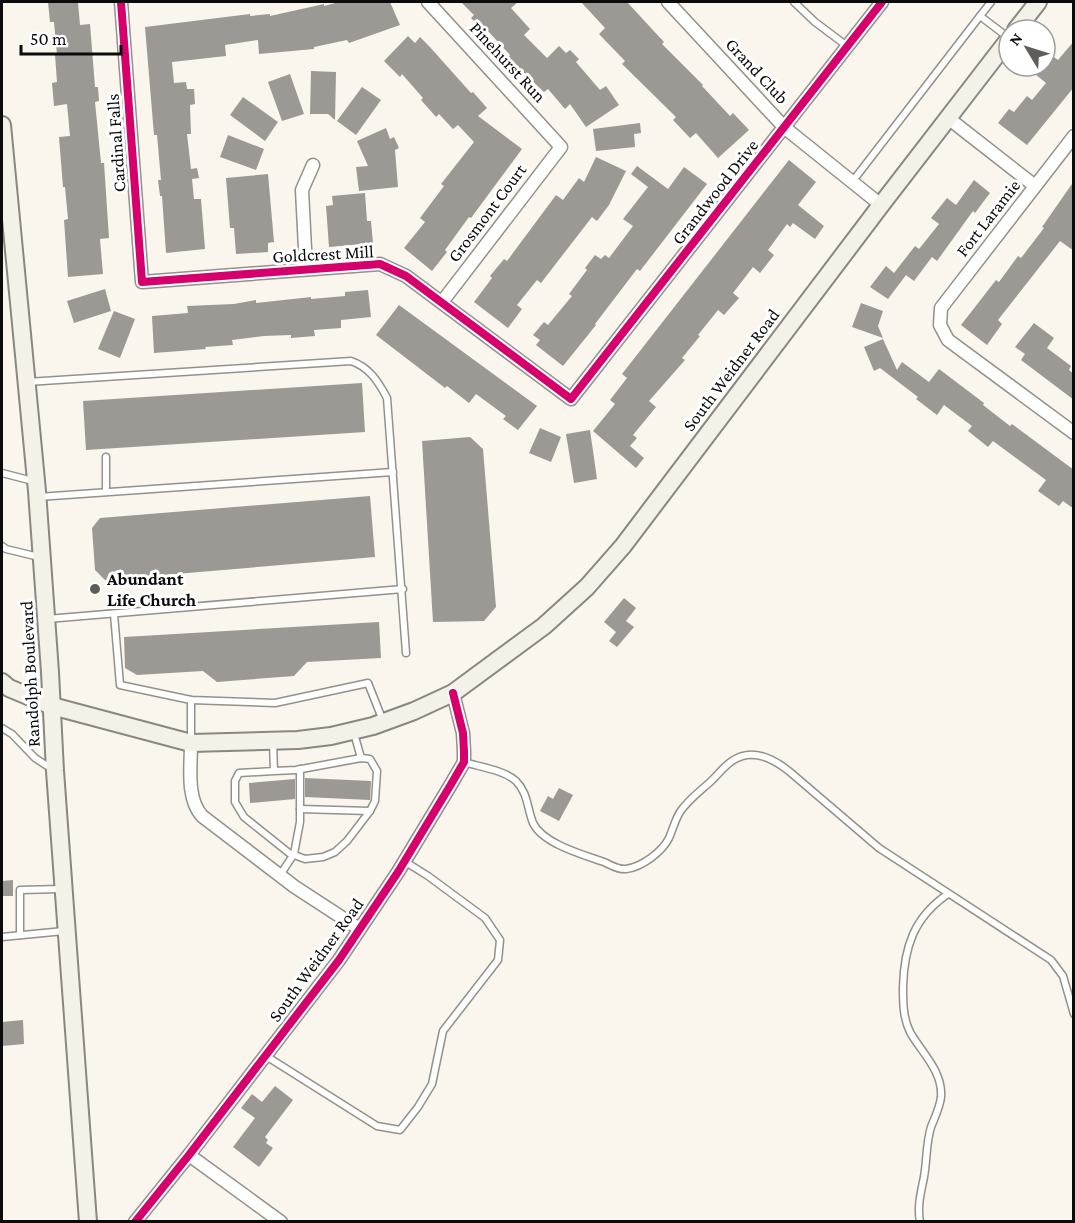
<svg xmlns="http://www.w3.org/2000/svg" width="1075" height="1223" font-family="'Crimson Pro',serif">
<rect width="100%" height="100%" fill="#faf6ee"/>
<g fill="#9c9894">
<polygon points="48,2 78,2 80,25 90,24 95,87 98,87 99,101 95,102 101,163 104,163 109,238 100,239 103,274 68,277 64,220 68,219 65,187 63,187 59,137 70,136 67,104 54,106 52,83 57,82 55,55 57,55 54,22 50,22"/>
<polygon points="339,2 390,2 400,25 349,43 347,40 314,47 314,49 259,54 258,40 225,45 226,56 172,62 174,83 186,82 187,89 194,89 195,104 190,105 191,134 187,134 191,169 197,168 199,178 192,179 194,199 201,199 205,249 166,253 162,196 160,196 158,180 161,180 157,135 154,135 145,27 250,14 250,16 270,14 270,16 324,4 324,6"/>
<polygon points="461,2 518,2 511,8 530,29 524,35 547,58 559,46 566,53 570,50 579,59 576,62 600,90 606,86 619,105 586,127 570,104 565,109 548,89 544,92 508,58 510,55 488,31 486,33 471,18 474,15"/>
<polygon points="581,2 627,2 664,42 662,44 703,85 702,86 730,116 733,113 749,130 718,158 696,133 690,138 673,120 676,117 622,64 625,61 599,34 605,28"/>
<polygon points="408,36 415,43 420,37 429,46 471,93 473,92 487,108 478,116 522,149 471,218 469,217 445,250 447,252 432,271 404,248 425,222 420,218 444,186 441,184 474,142 458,125 453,129 439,114 436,117 421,100 423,98 402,74 400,77 384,61"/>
<polygon points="1074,41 1074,87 1027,145 998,123 1009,109 1014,112 1027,96 1032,100 1046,83 1035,74 1042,66 1045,66 1045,62 1051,55 1058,60"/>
<polygon points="311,71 336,72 335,120 328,114 310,114"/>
<polygon points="290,74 304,114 282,121 268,82"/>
<polygon points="362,87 381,100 356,135 337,121"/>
<polygon points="243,97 278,122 265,141 230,115"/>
<polygon points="640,123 641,133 634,134 635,147 596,151 593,129"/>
<polygon points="386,128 390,139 394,137 399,148 395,150 398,187 359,191 356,167 368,166 357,141"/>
<polygon points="228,135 264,149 256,170 220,157"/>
<polygon points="596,157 626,171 609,205 597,221 592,217 541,283 537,280 517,305 522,309 508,328 474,302 492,278 490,276 504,259 507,261 556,195 563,200 579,178 584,182"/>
<polygon points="789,160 816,182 798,205 824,226 815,239 793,223 790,227 787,224 768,250 774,255 760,273 753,267 733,293 739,298 724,315 718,310 698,335 700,336 682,358 685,360 649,401 656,407 633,435 637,438 630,446 644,458 636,468 593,431 615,404 610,400 627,378 622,374"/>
<polygon points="637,166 668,189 684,167 707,184 640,271 637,269 595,324 596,325 563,366 536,345 540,340 533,335 544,322 548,325 572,296 569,294 587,270 585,268 595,255 601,259 605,255 609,258 633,226 623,219 648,187 631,174"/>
<polygon points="268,174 274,242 268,243 268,252 236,254 234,228 230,228 226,178"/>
<polygon points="974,180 990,193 975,213 973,211 937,261 932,257 914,281 906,275 888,299 870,287 886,266 894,273 915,246 919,249 939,224 931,218 947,198 956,205"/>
<polygon points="1074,181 1074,251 1060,241 998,320 1002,324 987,345 961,325 996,280 999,282 1018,256 1021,258 1044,228 1042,227"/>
<polygon points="365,193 367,221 371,221 373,243 329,247 326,206 333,205 332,196"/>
<polygon points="105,289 111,311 74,323 67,301"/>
<polygon points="368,290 371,317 341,320 341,328 314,330 315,336 291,338 291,335 264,336 232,340 233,345 205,347 206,349 154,353 152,316 188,313 187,306 234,304 256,300 256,303 311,297 311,299 345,296 345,292"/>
<polygon points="861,303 883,311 878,326 883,338 852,327"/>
<polygon points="399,305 537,406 518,430 503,419 506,416 476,394 469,403 447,386 445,388 376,335"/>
<polygon points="114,311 135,319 120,358 98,349"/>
<polygon points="1034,323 1054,338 1047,348 1071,366 1069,370 1074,374 1074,400 1021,360 1025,354 1015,347"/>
<polygon points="883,339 897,370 902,362 929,382 939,369 984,403 983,405 1010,426 1012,424 1074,470 1074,509 1063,501 1059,506 1038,491 1046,480 993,441 988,447 968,431 972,426 944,405 937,415 916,399 918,397 880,368 874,371 864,347"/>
<polygon points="362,383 365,432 86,450 83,401"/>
<polygon points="540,428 561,437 551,462 529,453"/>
<polygon points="590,430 597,479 574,483 566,434"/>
<polygon points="470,437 483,449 496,607 484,621 433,622 422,441"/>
<polygon points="370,496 375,557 105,580 95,570 92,528 100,518"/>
<polygon points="624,598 636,608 626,621 634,627 617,647 609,641 616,632 604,622"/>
<polygon points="379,622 381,658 307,662 294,676 217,682 203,671 137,675 125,668 124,637"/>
<polygon points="305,778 371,781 370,800 305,797"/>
<polygon points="295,779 295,799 250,803 249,783"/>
<polygon points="559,788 573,795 559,821 540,811 548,796 553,799"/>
<polygon points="13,880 13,896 2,896 2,881"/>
<polygon points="23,1020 24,1044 2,1046 2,1022"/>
<polygon points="275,1086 293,1100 265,1137 268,1140 266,1143 273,1148 259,1167 233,1147 255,1118 241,1108 252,1094 262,1102"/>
</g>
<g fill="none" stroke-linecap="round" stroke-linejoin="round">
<defs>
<g id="lane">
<polyline points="794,2 815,22 847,46"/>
<polyline points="991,2 980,16 1009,38"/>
<polyline points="852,182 980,16"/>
<path d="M 27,382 L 351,361 C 369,367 378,381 387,398 L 406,653"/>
<polyline points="106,457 106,492"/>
<polyline points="2,473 33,481"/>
<polyline points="38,497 393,472"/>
<polyline points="2,546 6,549 39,557"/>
<polyline points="114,614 120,685 191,700 275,703 368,683 383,721"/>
<polyline points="47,619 403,589"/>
<polyline points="2,728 12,734 35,758 52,769"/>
<polyline points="354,733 361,758"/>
<polyline points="273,742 274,771 239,773 235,781 235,802 244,817 289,853 305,859 323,857 335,852 347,841 370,811 375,801 377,771 370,759 361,758 296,770 274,771"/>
<polyline points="191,743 191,700"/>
<path d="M 464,762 C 480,767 504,770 516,781 C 528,793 527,808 533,823 C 543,844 584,855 604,862 C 611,865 618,870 626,869 C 642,867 662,852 669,838 C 673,829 675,820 680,812 C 687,801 699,792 709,783 C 717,776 723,767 732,761 C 752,747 774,759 790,772 L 879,848 L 1051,960 L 1063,976 L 1074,1014"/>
<polyline points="300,809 370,811"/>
<polyline points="280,875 294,854 300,822 300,769"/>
<polyline points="20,935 20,890 61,889"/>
<polyline points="2,937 64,931"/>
<polyline points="266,1056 377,1126 400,1130 418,1107 432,1084 443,1031 498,960 500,940 485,918 428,876 404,861"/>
<path d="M 920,1222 C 917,1206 921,1192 924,1177 C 927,1160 926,1143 931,1127 C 935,1117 940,1107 941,1097 C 943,1071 921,1052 910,1032 C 903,1018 903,1002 903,987 C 904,947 914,917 948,894"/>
</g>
<g id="street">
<polyline points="121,2 142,282 380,264 406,276 571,399 882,2"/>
<polyline points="428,2 561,147 442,302"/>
<polyline points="668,2 785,128 881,205"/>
<polyline points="948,118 1035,186"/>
<polyline points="1074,136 941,308 940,325 948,340 1074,433"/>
<polyline points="306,268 302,190 313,165"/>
<path d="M 191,743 C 191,767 186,798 202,816 L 295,887 L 358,928"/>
<polyline points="189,1155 281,1222"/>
<polyline points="135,1222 189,1155 339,960 398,872 450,786 464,762 464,752 463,733 453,693"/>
</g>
<g id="secondary">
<polyline points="1016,30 1038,2"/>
<polyline points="2,125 37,491 50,672 55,771 88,1222"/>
<polyline points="2,682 9,688 52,706 191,743 298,740 331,736 373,726 414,711 453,693 544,626 587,587 623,546 881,205 1009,39"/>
</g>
</defs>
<use href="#lane" stroke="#93918d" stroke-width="9"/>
<use href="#street" stroke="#93918d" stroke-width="15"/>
<use href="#secondary" stroke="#898784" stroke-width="20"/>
<use href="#lane" stroke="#fefefc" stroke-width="6"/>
<use href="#street" stroke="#fefefc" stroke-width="12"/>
<use href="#secondary" stroke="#f4f1e8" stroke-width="16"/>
<defs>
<g id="cycleway">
<polyline points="121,2 142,282 380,264 406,276 571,399 882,2"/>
<polyline points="135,1222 189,1155 339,960 398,872 450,786 464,762 464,752 463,733 453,693"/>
</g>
</defs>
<use href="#cycleway" stroke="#fff" stroke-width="11"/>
<use href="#cycleway" stroke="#d6006c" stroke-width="8"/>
</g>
<circle fill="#5f5d5a" stroke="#fff" stroke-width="2" cx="95" cy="589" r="6"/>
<g text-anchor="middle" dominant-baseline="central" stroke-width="6" stroke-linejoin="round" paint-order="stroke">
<g font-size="18" fill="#0b0b0b" stroke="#fff">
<text transform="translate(508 62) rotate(47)">Pinehurst Run</text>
<text transform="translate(757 71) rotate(47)">Grand Club</text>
<text transform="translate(116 143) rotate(-94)">Cardinal Falls</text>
<text transform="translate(715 192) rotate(-52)">Grandwood Drive</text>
<text transform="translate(487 213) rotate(-53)">Grosmont Court</text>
<text transform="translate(988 218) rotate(-52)">Fort Laramie</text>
<text transform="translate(323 254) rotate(-3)">Goldcrest Mill</text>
<text transform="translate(731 370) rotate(-53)">South Weidner Road</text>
<text transform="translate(30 674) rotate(-93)">Randolph Boulevard</text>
<text transform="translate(316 960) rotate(-54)">South Weidner Road</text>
</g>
<g font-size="18" font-weight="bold" fill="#0b0b0b" stroke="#fff" text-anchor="start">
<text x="107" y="579">Abundant<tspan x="107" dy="21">Life Church</tspan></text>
</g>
</g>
<rect width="1075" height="1223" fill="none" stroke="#0b0b0b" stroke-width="6"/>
<g transform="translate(1027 48) rotate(308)"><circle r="28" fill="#ffffff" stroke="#9d9d9d" stroke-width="1.5"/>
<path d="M0-4.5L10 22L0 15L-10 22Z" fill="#5f5d5a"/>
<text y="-9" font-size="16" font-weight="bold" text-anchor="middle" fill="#0b0b0b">N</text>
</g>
<path d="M21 45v9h100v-9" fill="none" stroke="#0b0b0b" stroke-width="3"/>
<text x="30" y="45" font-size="18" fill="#0b0b0b" stroke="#ffffff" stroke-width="4.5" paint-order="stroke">50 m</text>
</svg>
